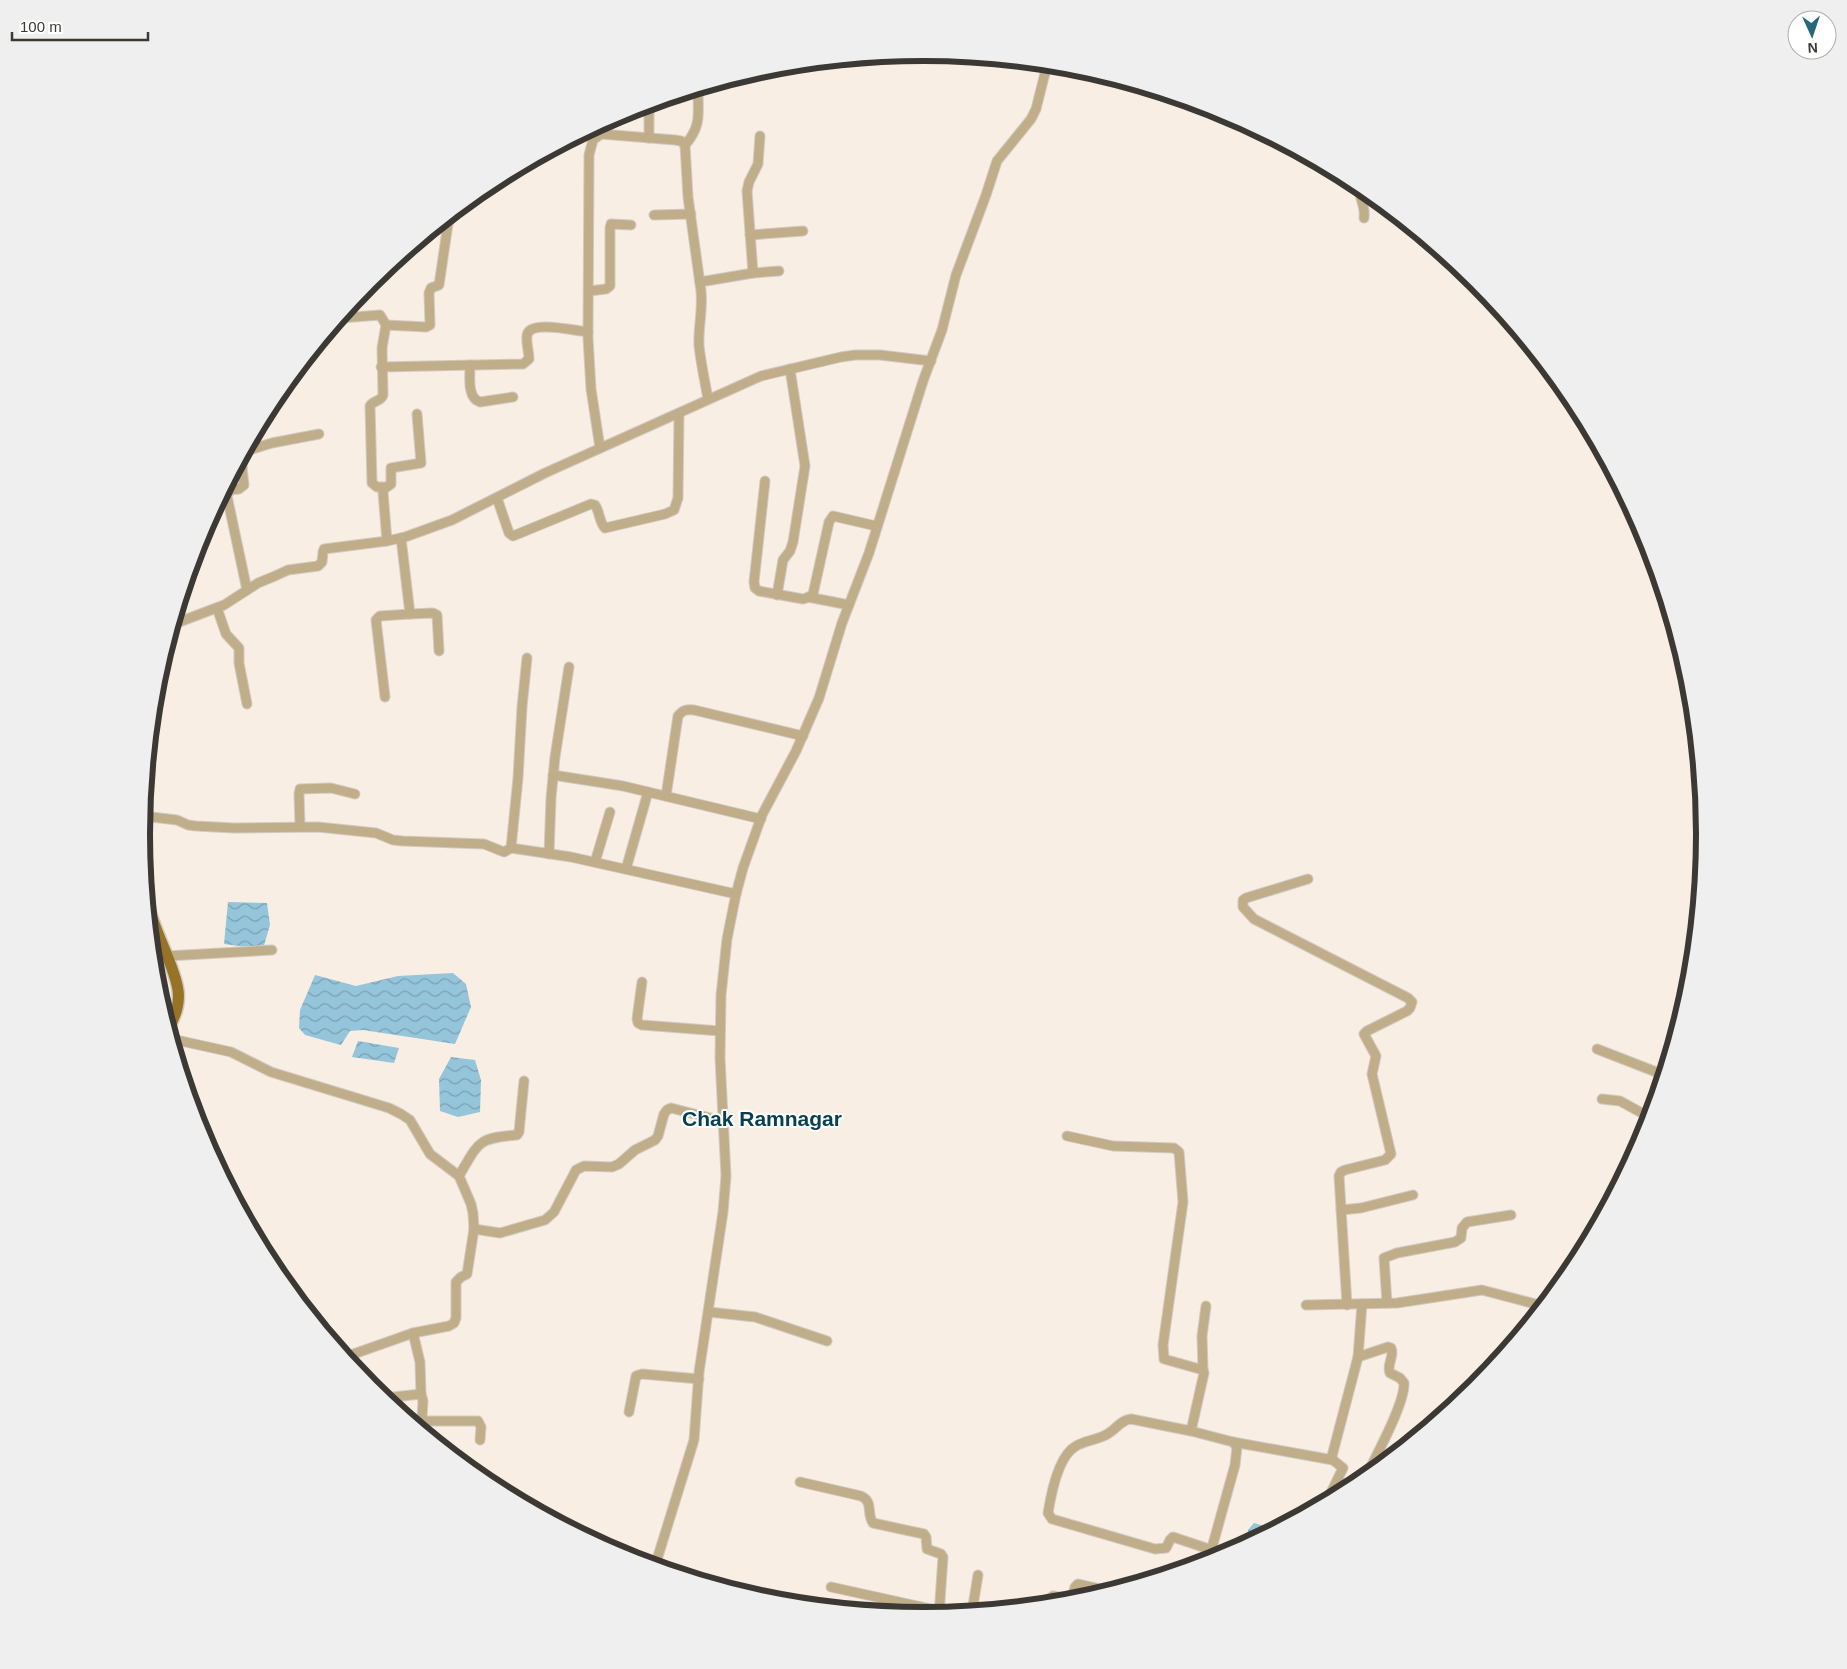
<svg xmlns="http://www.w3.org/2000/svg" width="1847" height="1669" font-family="Arial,sans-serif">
<defs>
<pattern id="water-waves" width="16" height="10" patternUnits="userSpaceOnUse" patternTransform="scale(1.25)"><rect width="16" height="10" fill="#94c5da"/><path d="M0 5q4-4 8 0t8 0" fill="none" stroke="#7aa1b2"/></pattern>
</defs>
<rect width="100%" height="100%" fill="#f8eee3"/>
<g fill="url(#water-waves)">
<polygon points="228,902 267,903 270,925 263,949 224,944"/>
<polygon points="453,973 466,984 471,1007 455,1044 363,1030 350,1031 341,1045 305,1035 299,1028 300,1010 315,975 356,986 398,976"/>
<polygon points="358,1041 399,1048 394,1063 352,1057"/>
<polygon points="451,1057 475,1060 481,1080 480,1112 458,1117 440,1111 439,1079"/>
<polygon points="1254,1523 1275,1529 1246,1545 1248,1530"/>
</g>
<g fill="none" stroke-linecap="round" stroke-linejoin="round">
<defs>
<g id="minor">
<polyline points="649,105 649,138"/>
<path d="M 602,124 L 601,134 L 675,140 L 681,141 L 685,145 L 688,197 L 701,291 C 703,310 698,327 699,346 C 701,364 705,382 708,399"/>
<path d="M 685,145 C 702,126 698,113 698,90"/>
<path d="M 1360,186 C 1358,198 1366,206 1364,218"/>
<polyline points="654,215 691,214"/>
<polyline points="750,235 803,231"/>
<polyline points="753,273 747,191 749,182 758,164 760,136"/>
<polyline points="700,282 753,273 779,271"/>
<polyline points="589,291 606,289 610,286 610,228 611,224 631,225"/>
<polyline points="341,318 380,315 386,325"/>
<path d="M 470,365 C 470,377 467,398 480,402 L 513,397"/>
<path d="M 381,367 L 523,364 L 529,359 C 529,351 526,344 527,336 C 528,319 576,331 588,332"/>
<polyline points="600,448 591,389 588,338 589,155 593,140 601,134"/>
<polyline points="246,451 272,443 319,434"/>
<polyline points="242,468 244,485 239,489 230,490 227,496 247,590"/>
<polyline points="236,470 242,468 242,459"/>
<polyline points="765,481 754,582 755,588 759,591 803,599 810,597 813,594 829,522 833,516 876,526"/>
<path d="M 385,487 L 377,487 L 372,483 L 370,406 C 373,400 381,402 383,395 L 382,348 L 386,325 L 426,327 L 430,325 L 429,293 L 431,288 L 439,285 L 449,217"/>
<path d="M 497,498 L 509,533 L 513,536 L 591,504 L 595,505 C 600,512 599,522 605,528 L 665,514 L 674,510 L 678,498 L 679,413"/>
<polyline points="387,541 383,492 384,489 391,484 391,468 421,463 417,414"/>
<polyline points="777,595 783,560 790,551 793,542 805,466 790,369"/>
<polyline points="808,597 849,605"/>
<polyline points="217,608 226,634 239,648 239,663 247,704"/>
<polyline points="410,614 433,613 437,615 439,651"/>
<polyline points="174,624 224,605 258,583 275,576 288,570 318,566 322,562 323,552 324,549 387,541 405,537 452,520 545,473 761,376 841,357 855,355 880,355 931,361"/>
<polyline points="527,658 522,707 518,778 511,848 571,857 736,894"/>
<polyline points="385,697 376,620 380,616 410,614 401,538"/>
<polyline points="553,775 623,786 761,819"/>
<path d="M 666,796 L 678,716 C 683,710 686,709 694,710 L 803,736"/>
<polyline points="143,816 177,820 188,825 196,826 234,828 318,827 376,833 393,840 403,841 484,844 504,852 511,848"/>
<polyline points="300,826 299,794 300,789 331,788 355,794"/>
<polyline points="549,854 551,798 555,757 569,667"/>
<polyline points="595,862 610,812"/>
<polyline points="626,869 648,792"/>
<polyline points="1308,879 1246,898 1243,900 1243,907 1254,919 1408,998 1412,1002 1410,1008 1407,1011 1367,1031 1364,1034 1376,1056 1372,1074 1391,1154 1385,1160 1345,1170 1341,1172 1339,1176 1347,1305"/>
<polyline points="167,956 272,950"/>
<polyline points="642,982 637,1019 638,1023 642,1025 720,1031"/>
<polyline points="172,1039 231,1052 271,1072 389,1108 401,1114 410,1120 430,1154 459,1176 471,1204 473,1213 474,1229 467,1274 461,1277 456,1282 456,1318 454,1323 449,1326 413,1333 345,1357"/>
<polyline points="1597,1049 1664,1075"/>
<polyline points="1602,1099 1620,1101 1651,1118"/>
<polyline points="1067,1136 1113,1146 1174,1148 1179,1152 1183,1202 1163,1345 1164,1359 1203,1370 1204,1373 1191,1431 1233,1442 1237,1447 1235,1465 1208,1562"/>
<path d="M 459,1176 C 479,1142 477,1138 517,1135 L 519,1132 L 524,1081"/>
<polyline points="1341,1210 1361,1208 1413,1195"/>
<polyline points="474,1229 500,1233 545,1220 554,1212 576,1170 584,1166 612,1167 619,1164 635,1150 655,1140 658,1136 664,1114 667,1110 671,1108 722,1121"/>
<polyline points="1588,1243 1599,1216"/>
<polyline points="1387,1303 1384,1258 1397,1253 1455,1242 1461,1238 1462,1228 1467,1222 1511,1215"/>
<polyline points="1306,1305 1397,1303 1482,1290 1543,1306"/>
<polyline points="709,1312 755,1317 827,1341"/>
<polyline points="413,1333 420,1362 421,1394"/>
<path d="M 1358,1357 L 1388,1347 L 1391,1348 C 1395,1356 1386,1365 1390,1373 L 1400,1378 L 1404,1383 C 1405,1404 1375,1457 1365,1479"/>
<polyline points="1203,1370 1202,1336 1206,1306"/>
<polyline points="384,1398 421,1394 423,1401 422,1418 425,1421 478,1421 481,1427 480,1440"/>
<polyline points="629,1412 636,1376 642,1374 699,1379"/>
<path d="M 1191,1431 L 1131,1419 C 1121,1420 1117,1428 1109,1433 C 1099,1440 1086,1440 1076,1446 C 1058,1456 1051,1494 1048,1513 L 1052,1519 L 1155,1549 L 1166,1548 L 1170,1540 L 1173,1537 L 1212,1550"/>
<polyline points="1233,1442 1333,1460"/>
<path d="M 800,1482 L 861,1496 C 874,1502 866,1513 873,1523 L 924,1534 L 926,1537 L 927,1549 L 941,1554 L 943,1557 L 939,1615"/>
<polyline points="1335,1487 1345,1492"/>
<polyline points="1327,1501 1343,1468 1333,1460 1332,1456 1358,1357 1362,1304"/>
<polyline points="592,1540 597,1540"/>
<polyline points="655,1566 694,1440 699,1372 723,1212 726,1176 720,1058 721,995 727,939 736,894 743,868 762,815 796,751 819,698 842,623 869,553 923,381 942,330 956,275 986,195 997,161 1031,119 1036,109 1047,65"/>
<polyline points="831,1587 940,1611"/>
<polyline points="1047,1604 1048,1600 1053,1596 1068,1599 1072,1598 1075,1587 1078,1584 1109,1591"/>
<polyline points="972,1612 978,1575"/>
</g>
<path id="major" d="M 149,909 C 154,924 160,939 166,953 C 177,981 186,999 169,1027"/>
</defs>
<use href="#minor" stroke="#d2cac0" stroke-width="11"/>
<use href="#major" stroke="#d2cac0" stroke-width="14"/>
<use href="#minor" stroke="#c0ad89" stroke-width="9"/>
<use href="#major" stroke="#977328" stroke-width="11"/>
</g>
<g text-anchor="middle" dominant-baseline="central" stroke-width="4" stroke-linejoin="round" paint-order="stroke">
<g font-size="21" font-weight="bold" fill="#084050" stroke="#fff">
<text x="762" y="1118">Chak Ramnagar</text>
</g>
</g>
<path d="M0 0H1847V1669H0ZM150 834a773 773 0 1 1 1546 0a773 773 0 1 1-1546 0Z" fill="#efefef" fill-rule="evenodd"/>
<path fill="none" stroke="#3c3834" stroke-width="6" d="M150 834a773 773 0 1 1 1546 0a773 773 0 1 1-1546 0Z"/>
<g transform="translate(1812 35) rotate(177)"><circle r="24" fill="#ffffff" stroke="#b1afae"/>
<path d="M0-4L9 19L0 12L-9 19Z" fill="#26677b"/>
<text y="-8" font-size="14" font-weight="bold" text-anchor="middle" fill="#3c3834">N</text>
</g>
<path d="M12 32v8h136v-8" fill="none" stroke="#3c3834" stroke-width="2.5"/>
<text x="20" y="32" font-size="15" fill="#3c3834" stroke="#ffffff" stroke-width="4" paint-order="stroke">100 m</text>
</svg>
